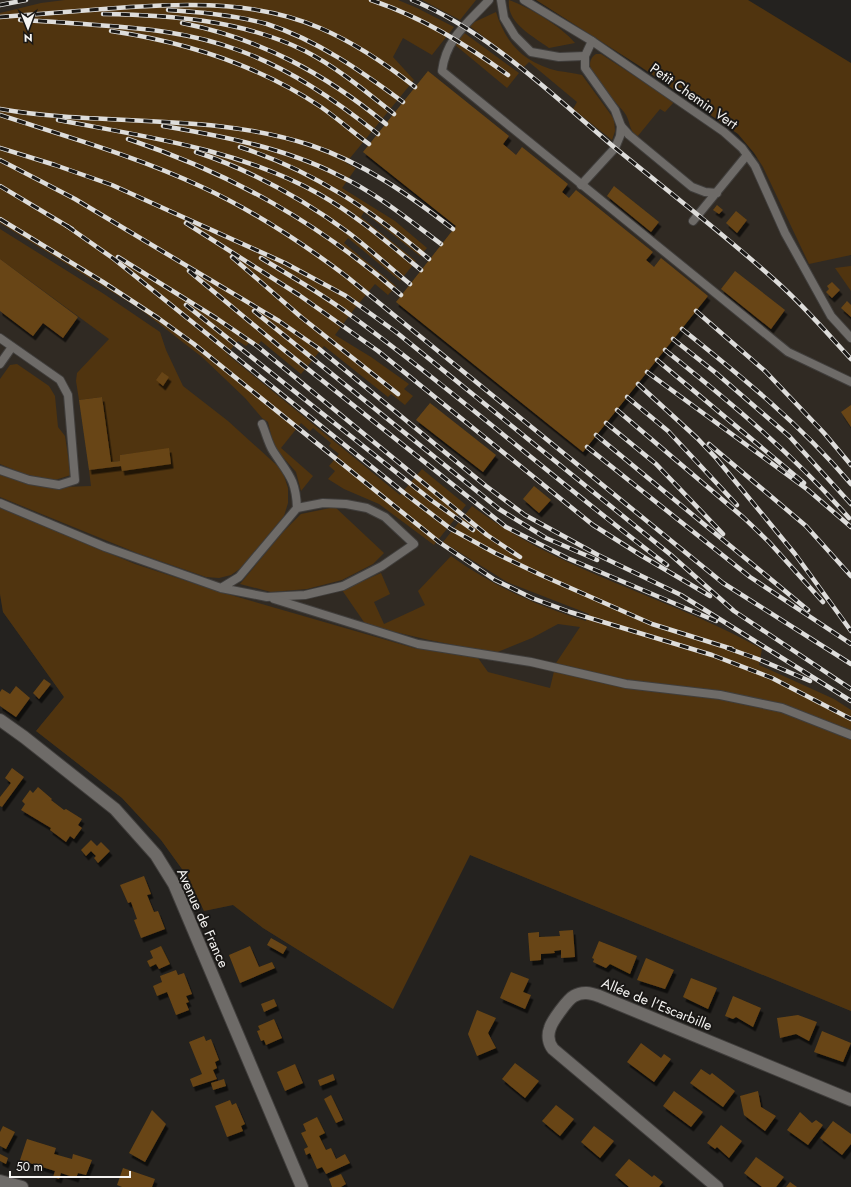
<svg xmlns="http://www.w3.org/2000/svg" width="851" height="1187" font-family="Jost,sans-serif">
<defs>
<filter id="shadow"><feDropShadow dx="2.5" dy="4.5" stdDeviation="0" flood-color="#0009"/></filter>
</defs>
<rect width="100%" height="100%" fill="#24221f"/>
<polygon fill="#302a23" points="0,0 524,0 592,41 742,148 817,198 851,256 851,1011 470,855 393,1009 263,928 233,905 204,911 187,876 161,840 122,798 36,731 64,697 3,612 0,594"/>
<g fill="#50340f">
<polygon points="65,0 398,0 417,8 454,27 432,55 403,38 393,57 414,80 346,163 356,168 342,188 395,221 427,248 420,256 364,212 361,217 416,261 400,281 348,238 344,243 396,286 388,295 375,284 355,308 335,335 371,357 409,384 404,389 413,396 405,405 391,394 388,397 324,346 301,374 261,341 258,345 252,340 246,346 238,341 227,354 400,495 422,469 466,505 434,545 379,504 344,489 328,479 335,471 329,466 339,454 329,446 331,443 313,428 310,431 301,423 281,448 313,476 301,491 296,472 274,447 268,422 262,418 245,398 202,357 140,309 0,223 0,13 41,3"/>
<polygon points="422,0 476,0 460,20"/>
<path d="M 509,0 C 529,7 562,27 575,43 L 549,48 C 533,36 506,23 509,0 Z"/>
<polygon points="536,0 748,0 851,63 851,255 809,264 763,167 754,153 738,134 641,67"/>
<path d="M 496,12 C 506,44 524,63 558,71 C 566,72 574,73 582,75 L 614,119 L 615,131 L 612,140 L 573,109 L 577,102 L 529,62 L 524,67 L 468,25 Z"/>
<polygon points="463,32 519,73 507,88 454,44"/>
<path d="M 596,54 L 601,54 L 674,102 L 665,112 L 660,109 L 637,137 C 628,129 631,121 624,112 C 616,100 575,68 596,54 Z"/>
<polygon points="0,229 104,294 160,332 166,350 183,386 228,421 282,470 288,488 288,503 284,516 241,568 231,575 219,578 206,577 137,553 0,497 0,473 65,487 91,486 89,470 121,466 122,471 171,464 168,449 120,455 120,461 111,462 102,397 79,400 76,381 77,373 109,339 0,259"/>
<polygon points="851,266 851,291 835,268"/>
<polygon points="17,364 49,386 55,396 58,427 65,436 71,475 55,480 27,475 0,464 0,379 10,365"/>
<path d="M 472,506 C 559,572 668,596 762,649 L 759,665 L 834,699 L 851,710 L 851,731 L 797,718 L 851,740 L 851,1011 L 470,855 L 393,1009 L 263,928 L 233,905 L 204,911 L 187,876 L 161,840 L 122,798 L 36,731 L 64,697 L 3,612 L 0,594 L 0,508 L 135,564 L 217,591 L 414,648 L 478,658 L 488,672 L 550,688 L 556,663 L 580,627 L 558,624 L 532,638 L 495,653 L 429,640 L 366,625 L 342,590 L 381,573 L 390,594 L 374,602 L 384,624 L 425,605 L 418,591 L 451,556 C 493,586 537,606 586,621 L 589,614 L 507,582 L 443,542 Z"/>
<polygon points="335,507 384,553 373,564 342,580 307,589 271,592 240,584 283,532 301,514"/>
</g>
<g fill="#684515" filter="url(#shadow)">
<polygon points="428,71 509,136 503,144 516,155 522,147 568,184 562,192 569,198 576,190 653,252 646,260 654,267 661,258 708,296 583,452 396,302 456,226 363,152"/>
<polygon points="614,186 659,222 651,232 607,196"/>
<polygon points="717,205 723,210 719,214 713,210"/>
<polygon points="736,211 747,220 737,233 726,223"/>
<polygon points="0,259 78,317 63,338 43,323 33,336 0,311"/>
<polygon points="735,271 785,310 771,329 721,289"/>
<polygon points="832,282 840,290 832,298 826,292 829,289 827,286"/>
<polygon points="847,301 851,305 851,317 841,308"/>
<polygon points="162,372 169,377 163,386 156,380"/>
<polygon points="102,397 111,462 120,461 120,455 169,448 171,464 122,471 121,466 89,470 79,400"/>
<polygon points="430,403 496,455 483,472 416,420"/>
<polygon points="851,405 851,427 841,412"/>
<polygon points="534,486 551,500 539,513 523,499"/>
<polygon points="44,679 51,684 39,699 33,693"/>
<polygon points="16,686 30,698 16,717 0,706 0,692 2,689 10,694"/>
<polygon points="12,768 24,777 2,807 0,806 0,797 11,783 5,778"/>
<polygon points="38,787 52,799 51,800 64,810 66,809 82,819 78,825 82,828 74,839 70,836 66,842 50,830 51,828 21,810 25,804 22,801 30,790 33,793"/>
<polygon points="91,840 97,846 101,842 110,851 98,863 94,858 96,856 91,851 86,856 81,850"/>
<polygon points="144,876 151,894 147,895 154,912 158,911 165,929 141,938 134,920 137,919 131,902 128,903 120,885"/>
<polygon points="573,930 575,957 561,958 561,950 554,951 555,953 541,954 541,960 530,961 528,933 539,932 539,937 560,936 559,931"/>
<polygon points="271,938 287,947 283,954 267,945"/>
<polygon points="599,941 637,956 630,974 610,964 606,968 593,962 594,959 592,958"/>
<polygon points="161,946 170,964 159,969 156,964 150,967 147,961 153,958 150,951"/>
<polygon points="250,946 259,967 272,962 275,968 240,983 229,955"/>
<polygon points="646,958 674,970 665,989 637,980"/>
<polygon points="176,970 178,975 184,973 192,994 186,996 189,1002 186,1003 189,1010 176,1015 167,992 157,996 153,986 162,982 160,976"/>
<polygon points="511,972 529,979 523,992 531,995 525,1009 500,998"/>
<polygon points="691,978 717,988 708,1009 683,997"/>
<polygon points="733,996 761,1008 753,1027 736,1017 733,1019 725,1016"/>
<polygon points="274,999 277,1006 264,1012 261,1004"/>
<polygon points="477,1010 496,1018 488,1033 496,1048 477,1056 468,1034"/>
<polygon points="798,1015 817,1022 809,1041 796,1034 780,1038 777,1018"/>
<polygon points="274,1019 282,1038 266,1045 264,1040 261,1041 257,1031 260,1030 258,1026"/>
<polygon points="822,1031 851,1043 843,1062 814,1052"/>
<polygon points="204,1036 206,1041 211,1039 219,1060 215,1062 217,1068 213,1070 217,1079 193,1087 190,1079 202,1074 189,1042"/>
<polygon points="641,1043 661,1058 664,1054 671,1059 654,1082 627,1062"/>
<polygon points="515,1063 539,1081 525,1098 502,1079"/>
<polygon points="295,1064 303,1083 285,1091 277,1072"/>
<polygon points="701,1069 710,1075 712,1073 735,1091 723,1107 690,1083"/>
<polygon points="333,1074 335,1080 320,1086 318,1080"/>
<polygon points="224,1079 226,1086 213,1090 211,1083"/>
<polygon points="674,1091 703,1112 691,1127 663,1106"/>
<polygon points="758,1091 761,1107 776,1116 765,1131 744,1115 740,1096"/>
<polygon points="331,1095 343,1120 336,1123 324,1099"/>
<polygon points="230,1100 232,1105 236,1103 245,1124 241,1126 243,1131 227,1137 215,1106"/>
<polygon points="556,1105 574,1119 560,1136 542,1121"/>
<polygon points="152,1110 166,1124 145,1162 129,1153"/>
<polygon points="800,1112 812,1123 816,1120 823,1125 808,1145 787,1130"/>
<polygon points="317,1117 325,1133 319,1136 326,1150 331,1148 336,1159 345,1154 350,1163 326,1174 322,1167 317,1169 310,1153 306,1155 304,1149 308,1147 301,1133 306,1131 303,1124"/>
<polygon points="833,1121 851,1134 851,1144 842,1155 820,1138"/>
<polygon points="721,1125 742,1141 729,1158 717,1147 715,1149 707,1143"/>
<polygon points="3,1126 15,1132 6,1149 0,1146 0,1132"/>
<polygon points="594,1126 614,1141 600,1158 581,1142"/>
<polygon points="27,1139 56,1148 54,1154 72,1159 73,1154 92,1160 86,1175 78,1173 76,1178 61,1173 59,1179 53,1177 55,1171 20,1160"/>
<polygon points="0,1154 8,1158 6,1164 0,1161"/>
<polygon points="756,1157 784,1177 776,1187 762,1187 744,1173"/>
<polygon points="629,1159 652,1177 654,1175 663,1182 659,1187 629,1187 615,1175"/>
<polygon points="123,1168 155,1179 152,1187 122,1187 117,1185"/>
<polygon points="341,1174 346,1184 341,1187 332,1187 329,1179"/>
<polygon points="790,1182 797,1187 786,1187"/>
</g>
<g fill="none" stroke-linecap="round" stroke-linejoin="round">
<defs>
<g id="lane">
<path d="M 489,0 C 469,22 446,38 442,71 L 788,352 L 851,382"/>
<polyline points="501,0 504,18 515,36 531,52 559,57 585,56"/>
<polyline points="524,0 592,41 724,132 742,148 755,166 785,233 831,316 851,338"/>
<polyline points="621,126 629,135 692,187 705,192 717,193"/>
<polyline points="581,185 615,148 620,136 621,126 615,110 585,68 585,56 592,41"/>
<polyline points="693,221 747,155"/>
<polyline points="0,338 60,380 68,395 75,480 59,485 29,480 0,470"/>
<polyline points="0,364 12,347"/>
<path d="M 262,424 C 266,433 268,443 273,451 C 288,474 296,479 297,508"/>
<polyline points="0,503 105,547 221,588 267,597 305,595 343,586 382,566 414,544 385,517 367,508 346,504 323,503 297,508 239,577 221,588"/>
<polyline points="274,599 418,644 531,662 626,684 720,695 782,708 851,735"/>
</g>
<g id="street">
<polyline points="0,1181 22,1187"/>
<path d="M 717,1187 L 553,1049 C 549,1044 547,1036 550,1028 C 552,1021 568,999 574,996 C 583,991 590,993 599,996 L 851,1100"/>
</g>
<polyline id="secondary" points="0,720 24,737 115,809 156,855 174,884 302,1187"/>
</defs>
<use href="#lane" stroke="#403e3c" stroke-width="10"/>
<use href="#street" stroke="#403e3c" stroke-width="14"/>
<use href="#secondary" stroke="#403e3c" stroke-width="14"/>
<use href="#lane" stroke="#6e6b68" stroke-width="8"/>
<use href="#street" stroke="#6e6b68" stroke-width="12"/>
<use href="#secondary" stroke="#6e6b68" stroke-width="12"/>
<defs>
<g id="rail">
<path d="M 371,0 C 422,17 465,44 508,75"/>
<path d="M 412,0 C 488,31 552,95 614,147 C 669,192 725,235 777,282 C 804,306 827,333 851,359"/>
<polyline points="0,5 26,0"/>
<path d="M 168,10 C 201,12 235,15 267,24 C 317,40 361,71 403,102"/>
<path d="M 103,14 C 171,15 243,20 305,51 C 338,68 365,91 394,114"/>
<path d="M 0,17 C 43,14 86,10 130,7 C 194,3 260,2 320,28 C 355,43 386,64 415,87"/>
<path d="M 20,20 C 46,21 71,23 96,25 C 144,28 192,33 238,50 C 290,69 335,100 378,134"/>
<path d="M 182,23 C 261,39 324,73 386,124"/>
<path d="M 111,31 C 185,42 258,65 321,107 C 338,119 353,132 369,144"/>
<path d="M 0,109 C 103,127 209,112 310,145 C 364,163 409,195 453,229"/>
<path d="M 0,115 C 68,137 138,157 202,187 C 254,211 301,242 346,276 L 723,583 L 851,664"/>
<path d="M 58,120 C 147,137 238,149 319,194 C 356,215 388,243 421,270"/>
<path d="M 163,126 C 222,136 285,148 338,175 C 376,193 408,219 441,244"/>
<path d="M 128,139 C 232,174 319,223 401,295"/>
<path d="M 240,147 C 314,171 371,210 429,259"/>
<polyline points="0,148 55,165 112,185 285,263 346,296 396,332 671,555 734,611 851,689"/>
<path d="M 196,152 C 250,170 303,199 349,233 C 370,249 389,267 410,284"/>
<polyline points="0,160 75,199 279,321 318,348 486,486 525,515 598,555 681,595 851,701"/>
<polyline points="0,186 72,229"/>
<polyline points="0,219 103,282 158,318 194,344 439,542 495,580 532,598 570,612 712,655 772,678 851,719"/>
<polyline points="186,223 299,295 378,351 593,525 642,556 710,596"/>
<polyline points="67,226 114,259 408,496 451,529 495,553 541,575 652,624 732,649"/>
<polyline points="118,257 216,318 257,346 487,535 520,557"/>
<polyline points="232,257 301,317 398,394"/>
<path d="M 261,258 C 292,277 324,295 353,317 C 461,396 561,485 667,565"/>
<polyline points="189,271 279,346 506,527 567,558 716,621"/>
<polyline points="186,305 431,500 473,530"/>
<polyline points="254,311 499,509 546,538 597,560"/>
<polyline points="696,311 765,371 824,433 851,465"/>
<path d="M 682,329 C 742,377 801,425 851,484"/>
<polyline points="673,339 716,373 789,436 851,504"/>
<path d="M 665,350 C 730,402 794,455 849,518"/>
<polyline points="657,360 804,483"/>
<polyline points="647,372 808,490 851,527"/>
<polyline points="638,384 697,438 716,458 795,554 851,631"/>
<polyline points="627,397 668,431 737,505"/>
<polyline points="617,410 744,518 769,542 823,602"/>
<polyline points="606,423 656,464 723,534"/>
<polyline points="596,435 808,610"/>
<polyline points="709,444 806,526 851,576"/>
<polyline points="587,447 750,577 851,644"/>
<polyline points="727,648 758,659 810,681"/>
</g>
</defs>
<use href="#rail" stroke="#dedddb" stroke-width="4.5"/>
<use href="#rail" stroke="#1a1816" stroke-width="3" stroke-dasharray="9" stroke-linecap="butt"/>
</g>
<g text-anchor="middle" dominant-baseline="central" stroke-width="4" stroke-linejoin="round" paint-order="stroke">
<g font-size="14" fill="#f5f4f2" stroke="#1a1816">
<text transform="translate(694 96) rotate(35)">Petit Chemin Vert</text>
<text transform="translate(203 918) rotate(66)">Avenue de France</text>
<text transform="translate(657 1004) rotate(22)">Allée de l'Escarbille</text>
</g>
</g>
<g transform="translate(28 28) rotate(179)" stroke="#1a1816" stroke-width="3" paint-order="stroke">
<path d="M0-3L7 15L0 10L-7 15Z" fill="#f5f4f2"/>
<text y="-6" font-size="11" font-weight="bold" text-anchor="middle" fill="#f5f4f2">N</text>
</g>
<path d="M10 1171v6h120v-6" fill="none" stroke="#f5f4f2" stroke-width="2"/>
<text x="16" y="1171" font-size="12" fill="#f5f4f2" stroke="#1a1816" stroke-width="3" paint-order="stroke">50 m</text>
</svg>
